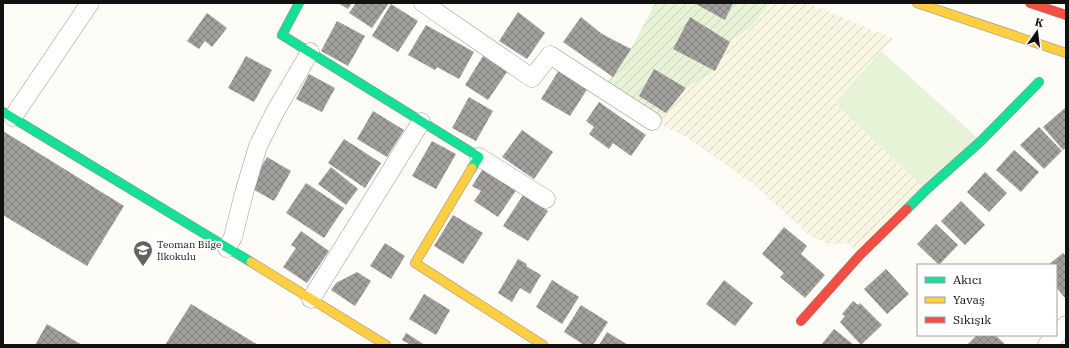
<svg xmlns="http://www.w3.org/2000/svg" width="1069" height="348" font-family="'IBM Plex Serif',serif">
<defs>
<pattern id="farmland-furrows" width="10" height="10" patternUnits="userSpaceOnUse"><rect width="10" height="10" fill="#f9f7e4"/><path d="M-1 1l2-2M0 10L10 0M9 11l2-2" fill="none" stroke="#d4d3c3"/></pattern>
<pattern id="garden-furrows" width="10" height="10" patternUnits="userSpaceOnUse"><rect width="10" height="10" fill="#e7f3d7"/><path d="M-1 1l2-2M0 10L10 0M9 11l2-2" fill="none" stroke="#c5cfb8"/></pattern>
<pattern id="building-cross-hatch" width="8" height="8" patternUnits="userSpaceOnUse"><rect width="8" height="8" fill="#a19f9c"/><path d="M0 0l8 8M0 8l8-8" fill="none" stroke="#82807e"/></pattern>
</defs>
<rect width="100%" height="100%" fill="#fdfcf7"/>
<polygon fill="url(#farmland-furrows)" points="770,3 808,3 894,39 881,51 835,103 926,190 860,255 848,243 828,244 809,235 752,183 683,135 652,121 666,113 686,88 715,71 730,42 752,26"/>
<polygon fill="#e7f3d7" points="881,51 981,141 926,190 835,103"/>
<path fill="url(#garden-furrows)" d="M 655,3 L 770,3 L 752,26 L 730,42 L 715,71 L 686,88 L 666,113 L 652,121 L 602,89 C 624,63 640,33 655,3 Z"/>
<g fill="url(#building-cross-hatch)">
<polygon points="338,3 352,3 348,9"/>
<polygon points="356,3 389,3 372,28 349,13"/>
<polygon points="694,3 733,3 725,20"/>
<polygon points="391,4 418,21 398,52 372,36"/>
<polygon points="518,12 545,33 527,59 499,41"/>
<polygon points="207,13 227,28 212,47 205,41 199,49 187,41"/>
<polygon points="581,17 602,34 631,49 613,77 563,42"/>
<polygon points="690,17 730,42 715,71 673,49"/>
<polygon points="337,21 365,36 348,66 321,51"/>
<polygon points="426,25 474,52 459,79 437,67 435,70 408,55"/>
<polygon points="246,56 272,70 254,102 228,88"/>
<polygon points="483,56 507,72 488,100 465,85"/>
<polygon points="654,69 686,88 666,113 639,96"/>
<polygon points="559,70 588,88 570,116 541,99"/>
<polygon points="309,74 335,88 322,112 296,99"/>
<polygon points="469,97 493,111 476,141 452,128"/>
<polygon points="599,102 646,135 631,156 613,143 609,149 589,134 594,127 586,121"/>
<polygon points="1066,107 1066,148 1063,150 1043,127"/>
<polygon points="373,111 404,130 387,157 357,139"/>
<polygon points="1039,127 1062,151 1044,169 1020,145"/>
<polygon points="522,130 553,152 534,179 502,157"/>
<polygon points="3,131 124,206 87,266 3,215"/>
<polygon points="344,139 381,163 365,188 328,163"/>
<polygon points="432,141 456,154 436,189 412,176"/>
<polygon points="1014,150 1039,172 1021,192 996,170"/>
<polygon points="267,157 291,171 274,201 249,187"/>
<polygon points="331,167 358,189 346,205 318,184"/>
<polygon points="484,167 517,189 498,217 474,201 481,191 472,186"/>
<polygon points="985,172 1007,193 989,212 967,192"/>
<polygon points="306,183 344,208 324,238 286,213"/>
<polygon points="523,195 548,211 528,241 503,226"/>
<polygon points="961,201 985,225 965,245 941,221"/>
<polygon points="453,215 483,233 463,264 434,246"/>
<polygon points="936,224 958,245 939,265 917,244"/>
<polygon points="784,227 807,246 801,254 825,275 805,298 780,277 784,273 762,254"/>
<polygon points="301,231 329,251 307,283 283,267 296,248 291,245"/>
<polygon points="385,243 405,256 391,279 370,266"/>
<polygon points="1063,253 1066,256 1066,297 1065,298 1056,287 1056,265 1048,265"/>
<polygon points="518,259 527,264 526,266 541,275 530,294 520,288 512,302 498,293"/>
<polygon points="886,269 909,294 887,314 864,289"/>
<polygon points="357,272 371,281 355,306 331,290 336,283"/>
<polygon points="552,280 579,297 562,324 536,307"/>
<polygon points="724,280 753,303 735,326 706,304"/>
<polygon points="424,294 450,310 436,335 409,319"/>
<polygon points="853,301 858,305 860,303 882,325 861,345 840,322 845,316 842,314"/>
<polygon points="191,304 258,345 165,345"/>
<polygon points="581,305 608,322 593,345 584,345 564,332"/>
<polygon points="47,324 82,345 35,345"/>
<polygon points="834,329 854,345 821,345"/>
<polygon points="607,332 628,345 599,345"/>
<polygon points="406,333 425,345 411,345 402,340"/>
<polygon points="977,335 995,335 1006,345 967,345"/>
</g>
<g fill="none" stroke-linecap="round" stroke-linejoin="round">
<defs>
<g id="street">
<polyline points="423,3 532,78 550,55 652,121"/>
<polyline points="13,117 90,3"/>
<polyline points="479,157 546,199"/>
<polyline points="227,248 233,237 244,193 258,146 275,112 310,52"/>
<polyline points="311,299 421,122"/>
<polyline points="1047,345 1066,325"/>
</g>
<g id="fast">
<polyline points="299,3 282,35 479,157 472,168"/>
<polyline points="3,112 251,262"/>
<polyline points="907,209 926,190 981,141 1039,82"/>
</g>
<g id="slow">
<polyline points="917,3 1066,53"/>
<polyline points="472,168 415,263 543,345"/>
<polyline points="251,262 386,345"/>
</g>
<g id="jam">
<polyline points="1030,3 1066,15"/>
<polyline points="801,321 860,255 907,209"/>
</g>
</defs>
<use href="#street" stroke="#979795" stroke-width="19"/>
<use href="#fast" stroke="#8e8d8b" stroke-width="10"/>
<use href="#slow" stroke="#8e8d8b" stroke-width="10"/>
<use href="#jam" stroke="#8e8d8b" stroke-width="10"/>
<use href="#street" stroke="#fffffe" stroke-width="18"/>
<use href="#fast" stroke="#16e098" stroke-width="9"/>
<use href="#slow" stroke="#ffcf43" stroke-width="9"/>
<use href="#jam" stroke="#f24e42" stroke-width="9"/>
</g>
<defs>
<symbol id="school-pin" viewBox="-11 -11 22 30"><path d="M0 17L-7.5 6A9.5 9.5 0 1 1 7.5 6Z" fill="#646362" stroke="#fff"/><path d="M0-5L7-2L0 1L-7-2ZM-4 1L0 2.5L4 1V4Q0 6-4 4Z" fill="#fff"/></symbol>
</defs>
<g fill-rule="evenodd">
<use href="#school-pin" x="132" y="239" width="22" height="30"/>
</g>
<g text-anchor="middle" dominant-baseline="central" stroke-width="4" stroke-linejoin="round" paint-order="stroke">
<g font-size="10" fill="#111" stroke="#fff" text-anchor="start">
<text x="157" y="244">Teoman Bilge<tspan x="157" dy="12">İlkokulu</tspan></text>
</g>
</g>
<rect width="1069" height="348" fill="none" stroke="#111111" stroke-width="8"/>
<rect x="917" y="264" width="140" height="72" fill="#ffffff" stroke="#a0a0a0"/>
<rect x="925" y="277" width="20" height="6" fill="#16e098" stroke="#a0a0a0"/>
<text x="953" y="284" font-size="12" fill="#111111">Akıcı</text>
<rect x="925" y="297" width="20" height="6" fill="#ffcf43" stroke="#a0a0a0"/>
<text x="953" y="304" font-size="12" fill="#111111">Yavaş</text>
<rect x="925" y="317" width="20" height="6" fill="#f24e42" stroke="#a0a0a0"/>
<text x="953" y="324" font-size="12" fill="#111111">Sıkışık</text>
<g transform="translate(1037 32) rotate(14)" stroke="#ffffff" stroke-width="3" paint-order="stroke">
<path d="M0-3L7 15L0 10L-7 15Z" fill="#111111"/>
<text y="-6" font-size="11" font-weight="bold" text-anchor="middle" fill="#111111">K</text>
</g>
</svg>
